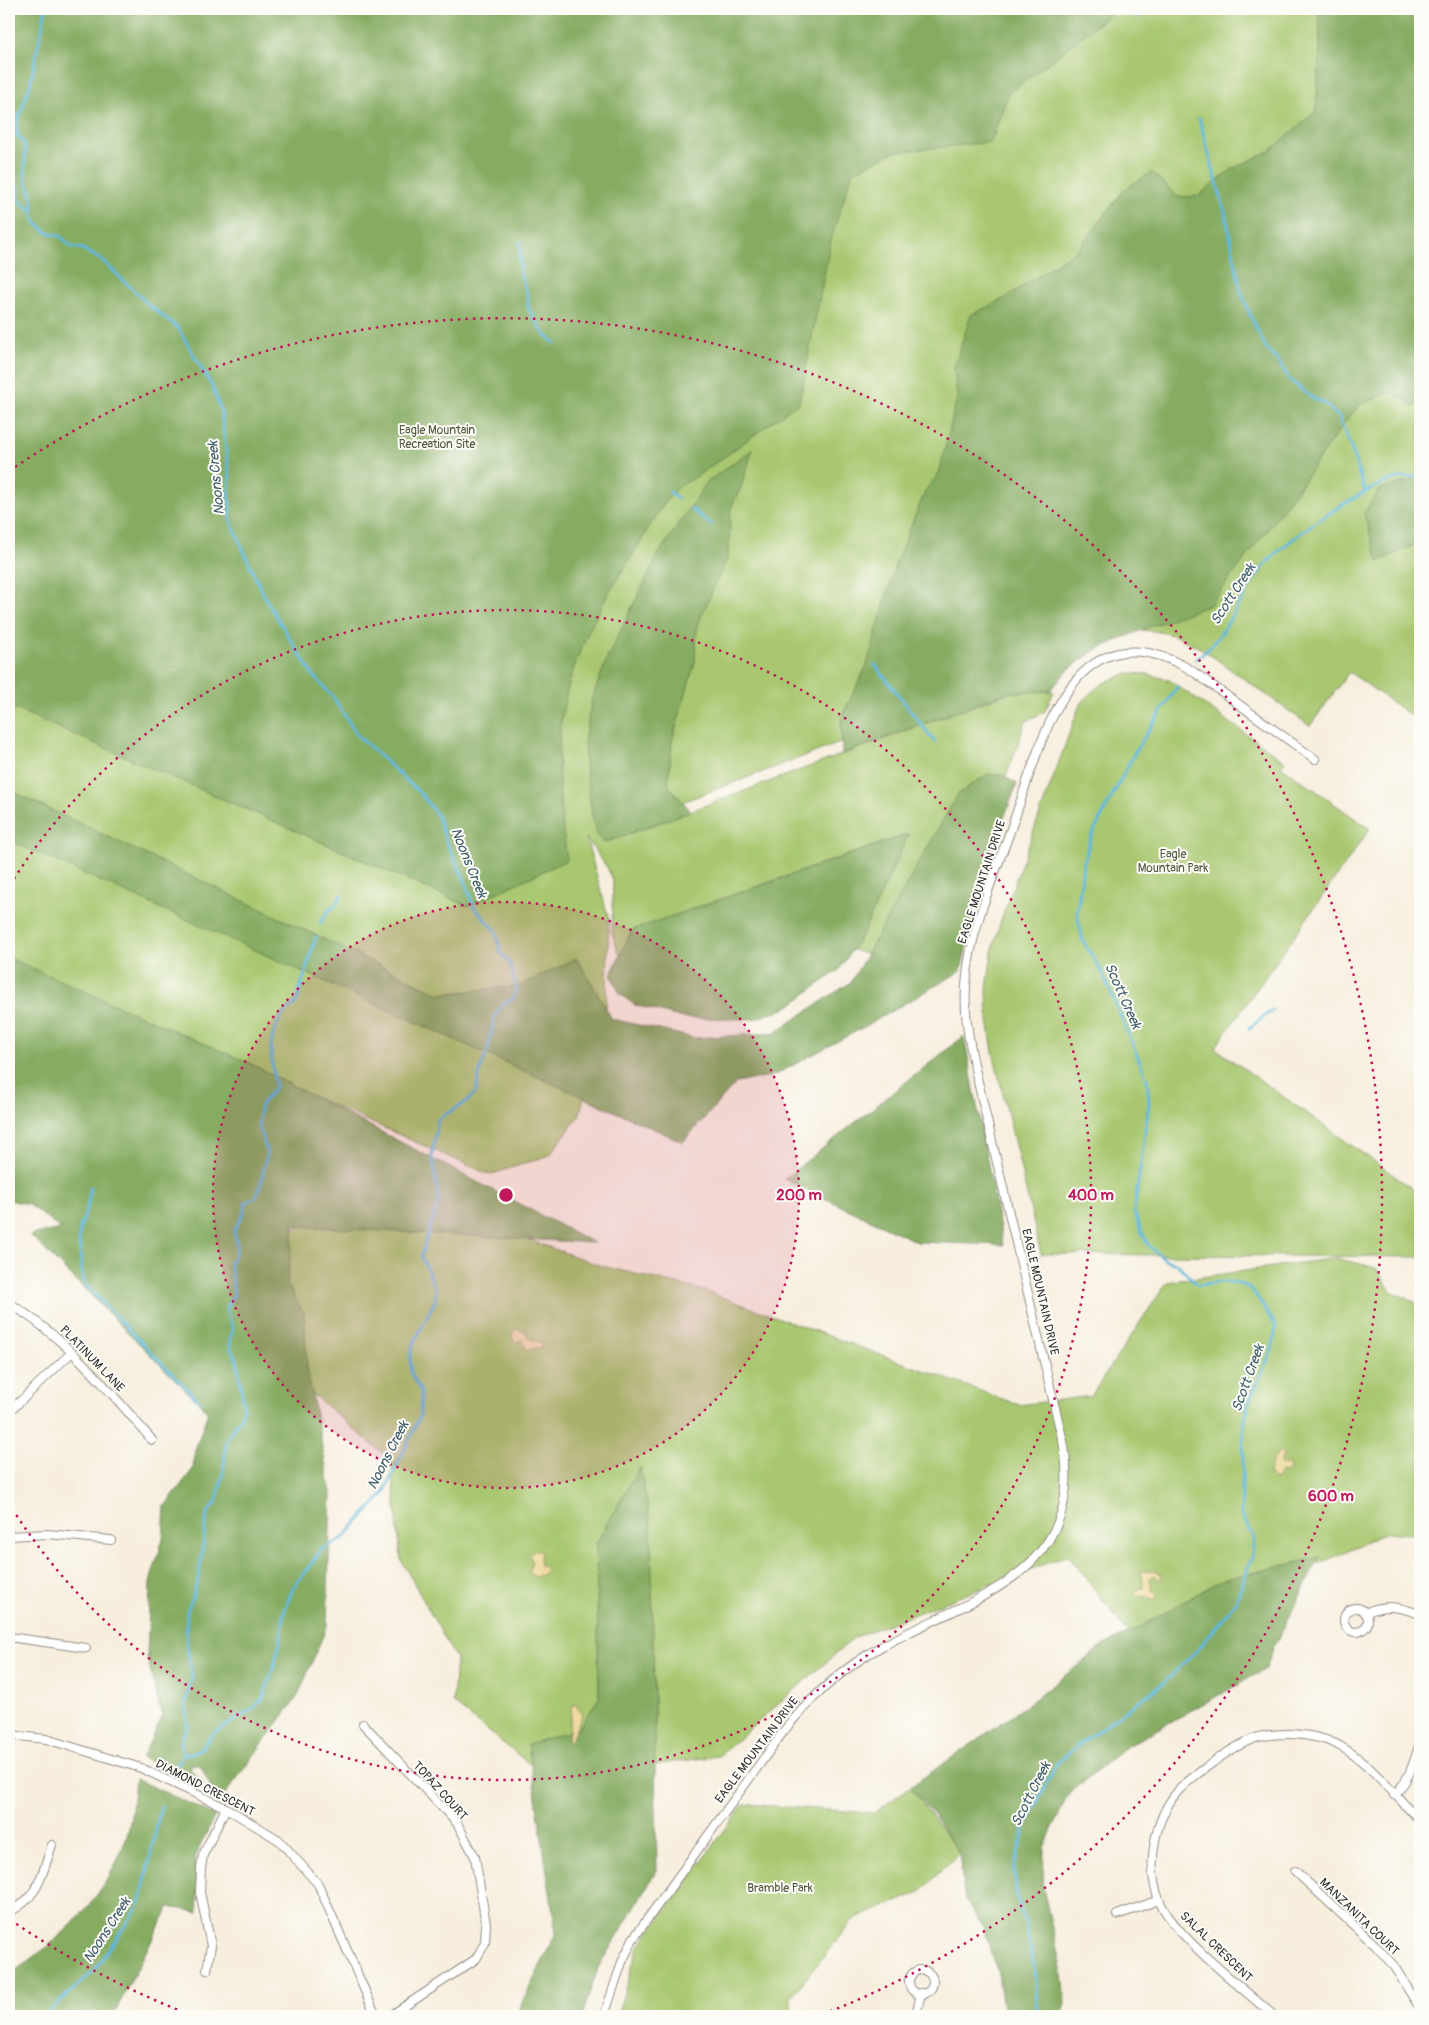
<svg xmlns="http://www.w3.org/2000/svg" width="1429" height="2025" font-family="Pangolin,sans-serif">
<rect width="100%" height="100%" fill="#fdfcf7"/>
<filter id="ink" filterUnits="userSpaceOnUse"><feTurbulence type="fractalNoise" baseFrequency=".02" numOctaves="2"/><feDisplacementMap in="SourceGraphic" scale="10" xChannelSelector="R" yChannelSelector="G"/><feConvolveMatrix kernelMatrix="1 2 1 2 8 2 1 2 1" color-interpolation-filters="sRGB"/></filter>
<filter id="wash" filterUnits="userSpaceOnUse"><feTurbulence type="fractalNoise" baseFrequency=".0096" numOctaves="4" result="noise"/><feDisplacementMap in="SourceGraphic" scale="20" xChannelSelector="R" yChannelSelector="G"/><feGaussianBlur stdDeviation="1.12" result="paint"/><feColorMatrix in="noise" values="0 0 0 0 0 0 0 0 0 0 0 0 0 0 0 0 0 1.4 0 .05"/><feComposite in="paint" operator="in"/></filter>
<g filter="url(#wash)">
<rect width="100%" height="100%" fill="#f7eedd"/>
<g fill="#a8c76f" stroke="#6a794d" fill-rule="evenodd">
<path d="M 9,9 L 1420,9 L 1420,722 L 1349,672 L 1310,726 L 1202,649 L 1174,635 L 1154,631 L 1132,630 L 1067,655 L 1038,691 L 1054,692 L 1044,712 L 1026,721 L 960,905 L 943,975 L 838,946 L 908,834 L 632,930 L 620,956 L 612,933 L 613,881 L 608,869 L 586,838 L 609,919 L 606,1020 L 579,1116 L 550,1155 L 490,1175 L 9,962 ZM 1026,673 L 1008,693 L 604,843 L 597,834 Z"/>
<path d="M 1132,673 L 1148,674 L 1169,680 L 1285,761 L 1281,766 L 1370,829 L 1215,1048 L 1420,1194 L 1420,1257 L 1041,1254 L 993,1052 L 988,1020 L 987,988 L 992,952 L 1001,920 L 1079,707 C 1092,687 1109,678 1132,673 Z"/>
<polygon points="330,1211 487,1225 602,1266 705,1291 1019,1405 1091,1396 1167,1282 1336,1258 1376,1268 1391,1291 1415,1302 1420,1313 1420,1535 1387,1532 1295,1575 1154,1658 1123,1626 1068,1555 855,1637 719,1756 548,1779 453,1703 456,1659 401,1560 391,1460 287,1373 259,1248"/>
<polygon points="910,1787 959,1853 920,1892 853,1920 791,1997 791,2016 617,2016 638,1947 744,1804 874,1813"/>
</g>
<g fill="#86ac62" stroke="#586c46">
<path d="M 9,9 L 1117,9 L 1008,94 L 991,142 L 894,152 L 853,172 L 832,235 L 799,403 C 765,426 733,451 700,474 C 693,480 681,483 675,490 C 659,509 646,533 633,554 C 601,603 571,657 562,716 C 555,763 560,813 567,860 L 468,906 L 9,706 Z"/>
<polygon points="1319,9 1420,9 1420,393 1415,407 1392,392 1363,403 1350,415 1287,504 1210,605 1149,627 1095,650 1068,670 1050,691 1005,693 842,754 841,718 867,665 897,559 926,490 939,474 957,398 954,367 971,315 1005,298 1078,249 1124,190 1152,172 1178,197 1198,196 1234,168 1270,151 1316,111 1320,48"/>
<polygon points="753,449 741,487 731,508 728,556 697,626 695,662 672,741 668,785 691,811 604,843 598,837 593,822 585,763 584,743 592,698 609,654 659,553 707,482"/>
<polygon points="1420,474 1420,533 1414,545 1378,562 1364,513 1380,489 1409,481"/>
<polygon points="988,774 1002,775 1017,784 985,867 961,971 866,1026 775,1075 736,1083 683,1142 9,840 9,790 440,994 520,986 577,958 612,1019 694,1038 774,1033 851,982 958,794"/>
<polygon points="909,834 863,933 839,970 785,1009 754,1019 683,1018 635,1005 620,994 611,974 632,930"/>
<polygon points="9,958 253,1065 594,1243 294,1226 287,1284 304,1313 307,1368 331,1493 327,1626 298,1696 223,1797 209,1791 210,1785 200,1765 191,1765 190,1769 202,1782 202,1787 142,1758 162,1717 147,1657 150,1582 163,1539 165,1506 193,1469 195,1450 208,1412 30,1235 61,1229 28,1204 9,1200"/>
<polygon points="964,1036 1003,1245 917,1242 784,1179"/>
<polygon points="640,1467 651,1525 657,1870 598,1968 582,2016 516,2016 556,1933 528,1744 578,1729 599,1698 596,1543"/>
<polygon points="1320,1557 1274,1646 1266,1669 1127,1746 1069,1793 1044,1847 1043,1888 1062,1972 1065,2004 1061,2016 1004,2016 998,1973 982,1925 965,1900 959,1854 933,1814 910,1787 1027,1705 1104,1645 1135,1630 1221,1580"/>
<path d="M 135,1779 L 215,1815 L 195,1857 L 198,1912 L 169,1907 L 113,2016 L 9,2016 L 9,1975 C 62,1939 106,1899 127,1836 C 132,1818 133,1797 135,1779 Z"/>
</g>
<g fill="#eeda9e" stroke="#8c8264">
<polygon points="517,1329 525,1331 531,1340 541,1342 542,1347 525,1350 523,1340 516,1342 512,1338 512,1333"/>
<polygon points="1279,1451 1283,1454 1280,1465 1289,1465 1290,1469 1287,1473 1281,1472 1276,1479 1272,1479 1269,1474 1272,1461"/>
<polygon points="535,1549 541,1552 539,1564 547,1569 544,1574 535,1577 529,1572 532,1563 529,1555"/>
<polygon points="1152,1570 1162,1575 1157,1581 1154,1575 1150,1578 1152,1590 1157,1595 1156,1600 1154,1601 1147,1597 1139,1596 1135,1592 1137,1589 1144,1588 1141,1571"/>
<polygon points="576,1704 582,1715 570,1742 568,1740 572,1706"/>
</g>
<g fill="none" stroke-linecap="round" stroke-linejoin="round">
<g stroke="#5eb8db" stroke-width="3">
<polyline points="46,9 30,85 16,126 18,136 25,145 25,177 32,196 33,216 37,224 48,233 60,236 72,247 83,249 103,261 150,306 178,328 213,388 221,412 230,479 229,491 231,521 252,570 269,605 312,674 333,697 357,735 420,793 437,815 447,844 463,876 474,907 496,931 501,954 510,963 516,987 513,999 503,1004 494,1017 489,1046 480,1071 476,1092 468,1101 438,1119 432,1156 439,1199 421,1256 436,1290 435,1301 412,1347 410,1358 411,1374 421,1392 420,1416 383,1495 341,1540 322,1549 293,1588 284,1612 281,1638 274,1666 263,1698 253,1709 214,1733 199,1751 183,1755 177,1765"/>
<polyline points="1133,9 1137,17"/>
<polyline points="1199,118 1226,216 1241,292 1251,317 1267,350 1277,359 1289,379 1312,398 1324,403 1339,417 1351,447 1365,493"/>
<polyline points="9,130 16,126"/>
<path d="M 9,178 L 18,186 C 17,201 20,204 33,211"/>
<polyline points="520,242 520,273 528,297 528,308 544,334 555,343"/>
<polyline points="670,492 678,499"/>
<polyline points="691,509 712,525"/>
<path d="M 1196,659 C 1226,639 1238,599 1260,571 C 1283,540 1357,492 1394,479 C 1402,477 1412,477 1420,476"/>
<polyline points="875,665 935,742"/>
<polyline points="320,924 328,911 336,905 341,895"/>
<polyline points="1249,1028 1273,1010"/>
<polyline points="90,1188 88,1205 80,1228 79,1240 83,1283 200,1402"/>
<path d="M 183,1755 C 180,1744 181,1736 188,1727 L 185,1706 L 192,1676 L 186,1642 L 187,1612 L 199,1577 L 207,1513 L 216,1503 L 223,1475 L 226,1443 L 231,1431 L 241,1418 L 244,1407 L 237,1360 L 231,1349 L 230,1340 L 233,1328 L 226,1310 L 234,1294 L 230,1263 L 235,1255 L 237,1244 L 234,1231 L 244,1212 L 246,1202 L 255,1198 L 260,1188 L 267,1152 L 258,1123 L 261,1105 L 275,1087 C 272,1058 265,1042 282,1016 C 286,1010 294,1007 298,1000 C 300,995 299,990 301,985 C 308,968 310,954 316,937"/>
<polyline points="43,2016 94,1971 140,1904 161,1806"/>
<path d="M 1037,2016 L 1036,1977 L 1026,1926 L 1017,1898 L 1014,1869 L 1025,1826 L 1057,1763 L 1085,1740 L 1164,1683 L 1202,1645 L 1236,1601 L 1252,1557 L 1254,1537 L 1241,1515 L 1244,1424 L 1250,1399 L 1272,1350 L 1276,1326 C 1248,1284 1252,1277 1198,1285 L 1177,1264 L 1165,1260 L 1148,1245 L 1139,1226 L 1134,1212 L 1149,1103 L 1147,1079 L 1103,974 L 1083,941 L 1077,913 L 1083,866 L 1091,837 L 1136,750 L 1177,687"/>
</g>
</g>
</g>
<g filter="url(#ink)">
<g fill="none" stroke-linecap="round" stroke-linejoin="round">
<defs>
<g id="minor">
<path d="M 9,1303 C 65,1337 109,1390 152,1440"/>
<polyline points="9,1412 71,1353"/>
<polyline points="9,1536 47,1534 111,1540"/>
<circle cx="1356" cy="1620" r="12"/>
<path d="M 1365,1613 C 1386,1603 1399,1607 1420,1614"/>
<polyline points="9,1637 86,1648"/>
<polyline points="363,1724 457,1823 475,1857 486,1924 485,1943 476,1959 390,2016"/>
<polyline points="9,1735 46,1739 141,1768 226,1808 279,1840 318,1884 376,2016"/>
<path d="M 1394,1795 C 1409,1781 1414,1762 1420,1743"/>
<polyline points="1295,1871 1375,1945 1393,1965 1420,2008"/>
<path d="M 9,1912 C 39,1898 42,1874 52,1845"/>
<polyline points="1117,1915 1159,1900"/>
<polyline points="207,1970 211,1946 200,1892 201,1869 203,1855 226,1808"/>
<circle cx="921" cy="1982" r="12"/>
<path d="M 604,2016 L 622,1962 L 633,1939 L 783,1732 C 807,1702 834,1676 867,1655 C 955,1600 1086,1584 1064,1446 L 975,1069 C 968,1037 963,1007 967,975 C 972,924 995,875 1012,826 C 1041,745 1071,600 1191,670 L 1315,759"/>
<polyline points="916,2016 921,1993"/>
<path d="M 1274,2016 C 1243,1988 1176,1938 1160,1902 C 1145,1868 1154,1819 1178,1791 C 1189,1779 1203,1770 1216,1760 C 1229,1751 1244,1741 1259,1737 C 1282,1732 1304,1733 1326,1740 C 1363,1752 1392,1794 1420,1820"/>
</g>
</defs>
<use href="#minor" stroke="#918c84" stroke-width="10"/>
<use href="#minor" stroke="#fff" stroke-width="8"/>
</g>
</g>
<circle cx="506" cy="1195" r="293" fill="#c2185b" fill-opacity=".12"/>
<g fill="none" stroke="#c2185b" stroke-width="2.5" stroke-dasharray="2.5 5">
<circle cx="506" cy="1195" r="293"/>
<path d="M10 885A585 585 0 1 1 10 1505"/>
<path d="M191 2015A878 878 0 0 1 15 1923M15 467A878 878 0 1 1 821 2015"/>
</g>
<g text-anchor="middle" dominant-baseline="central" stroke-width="4" stroke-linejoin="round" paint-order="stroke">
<g font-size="12" fill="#505a3f" stroke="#fdfcf7">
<text x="437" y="430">Eagle Mountain<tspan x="437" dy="14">Recreation Site</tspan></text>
<text x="1173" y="854">Eagle<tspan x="1173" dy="14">Mountain Park</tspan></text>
<text x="780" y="1888">Bramble Park</text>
</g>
<g font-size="12" fill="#2b2b2b" stroke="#fdfcf7">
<text transform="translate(982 882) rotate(-72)">EAGLE MOUNTAIN DRIVE</text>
<text transform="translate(1040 1292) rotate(77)">EAGLE MOUNTAIN DRIVE</text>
<text transform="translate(92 1359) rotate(46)">PLATINUM LANE</text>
<text transform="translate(757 1750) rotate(-53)">EAGLE MOUNTAIN DRIVE</text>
<text transform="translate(205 1788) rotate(27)">DIAMOND CRESCENT</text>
<text transform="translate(440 1791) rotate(48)">TOPAZ COURT</text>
<text transform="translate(1359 1917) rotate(44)">MANZANITA COURT</text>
<text transform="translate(1216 1947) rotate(44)">SALAL CRESCENT</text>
</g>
<g font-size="14" font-style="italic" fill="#3d5c69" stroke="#fdfcf7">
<text transform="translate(216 478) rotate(-95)">Noons Creek</text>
<text transform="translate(1233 594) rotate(-57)">Scott Creek</text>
<text transform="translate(469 863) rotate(68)">Noons Creek</text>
<text transform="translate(1123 996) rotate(66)">Scott Creek</text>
<text transform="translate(1248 1378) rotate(-70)">Scott Creek</text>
<text transform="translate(388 1455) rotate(-63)">Noons Creek</text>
<text transform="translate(1031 1794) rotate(-63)">Scott Creek</text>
<text transform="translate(107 1930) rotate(-57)">Noons Creek</text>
</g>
</g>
<circle cx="506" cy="1195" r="8" fill="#c2185b" stroke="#fdfcf7" stroke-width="2.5"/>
<g font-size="15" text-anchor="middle" font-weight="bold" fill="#c2185b" stroke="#fdfcf7" stroke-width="4" stroke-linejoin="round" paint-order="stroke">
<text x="799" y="1200">200 m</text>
<text x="1091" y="1200">400 m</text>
<text x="1331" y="1501">600 m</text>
</g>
<rect width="1429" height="2025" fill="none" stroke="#fdfcf7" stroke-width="30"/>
</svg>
